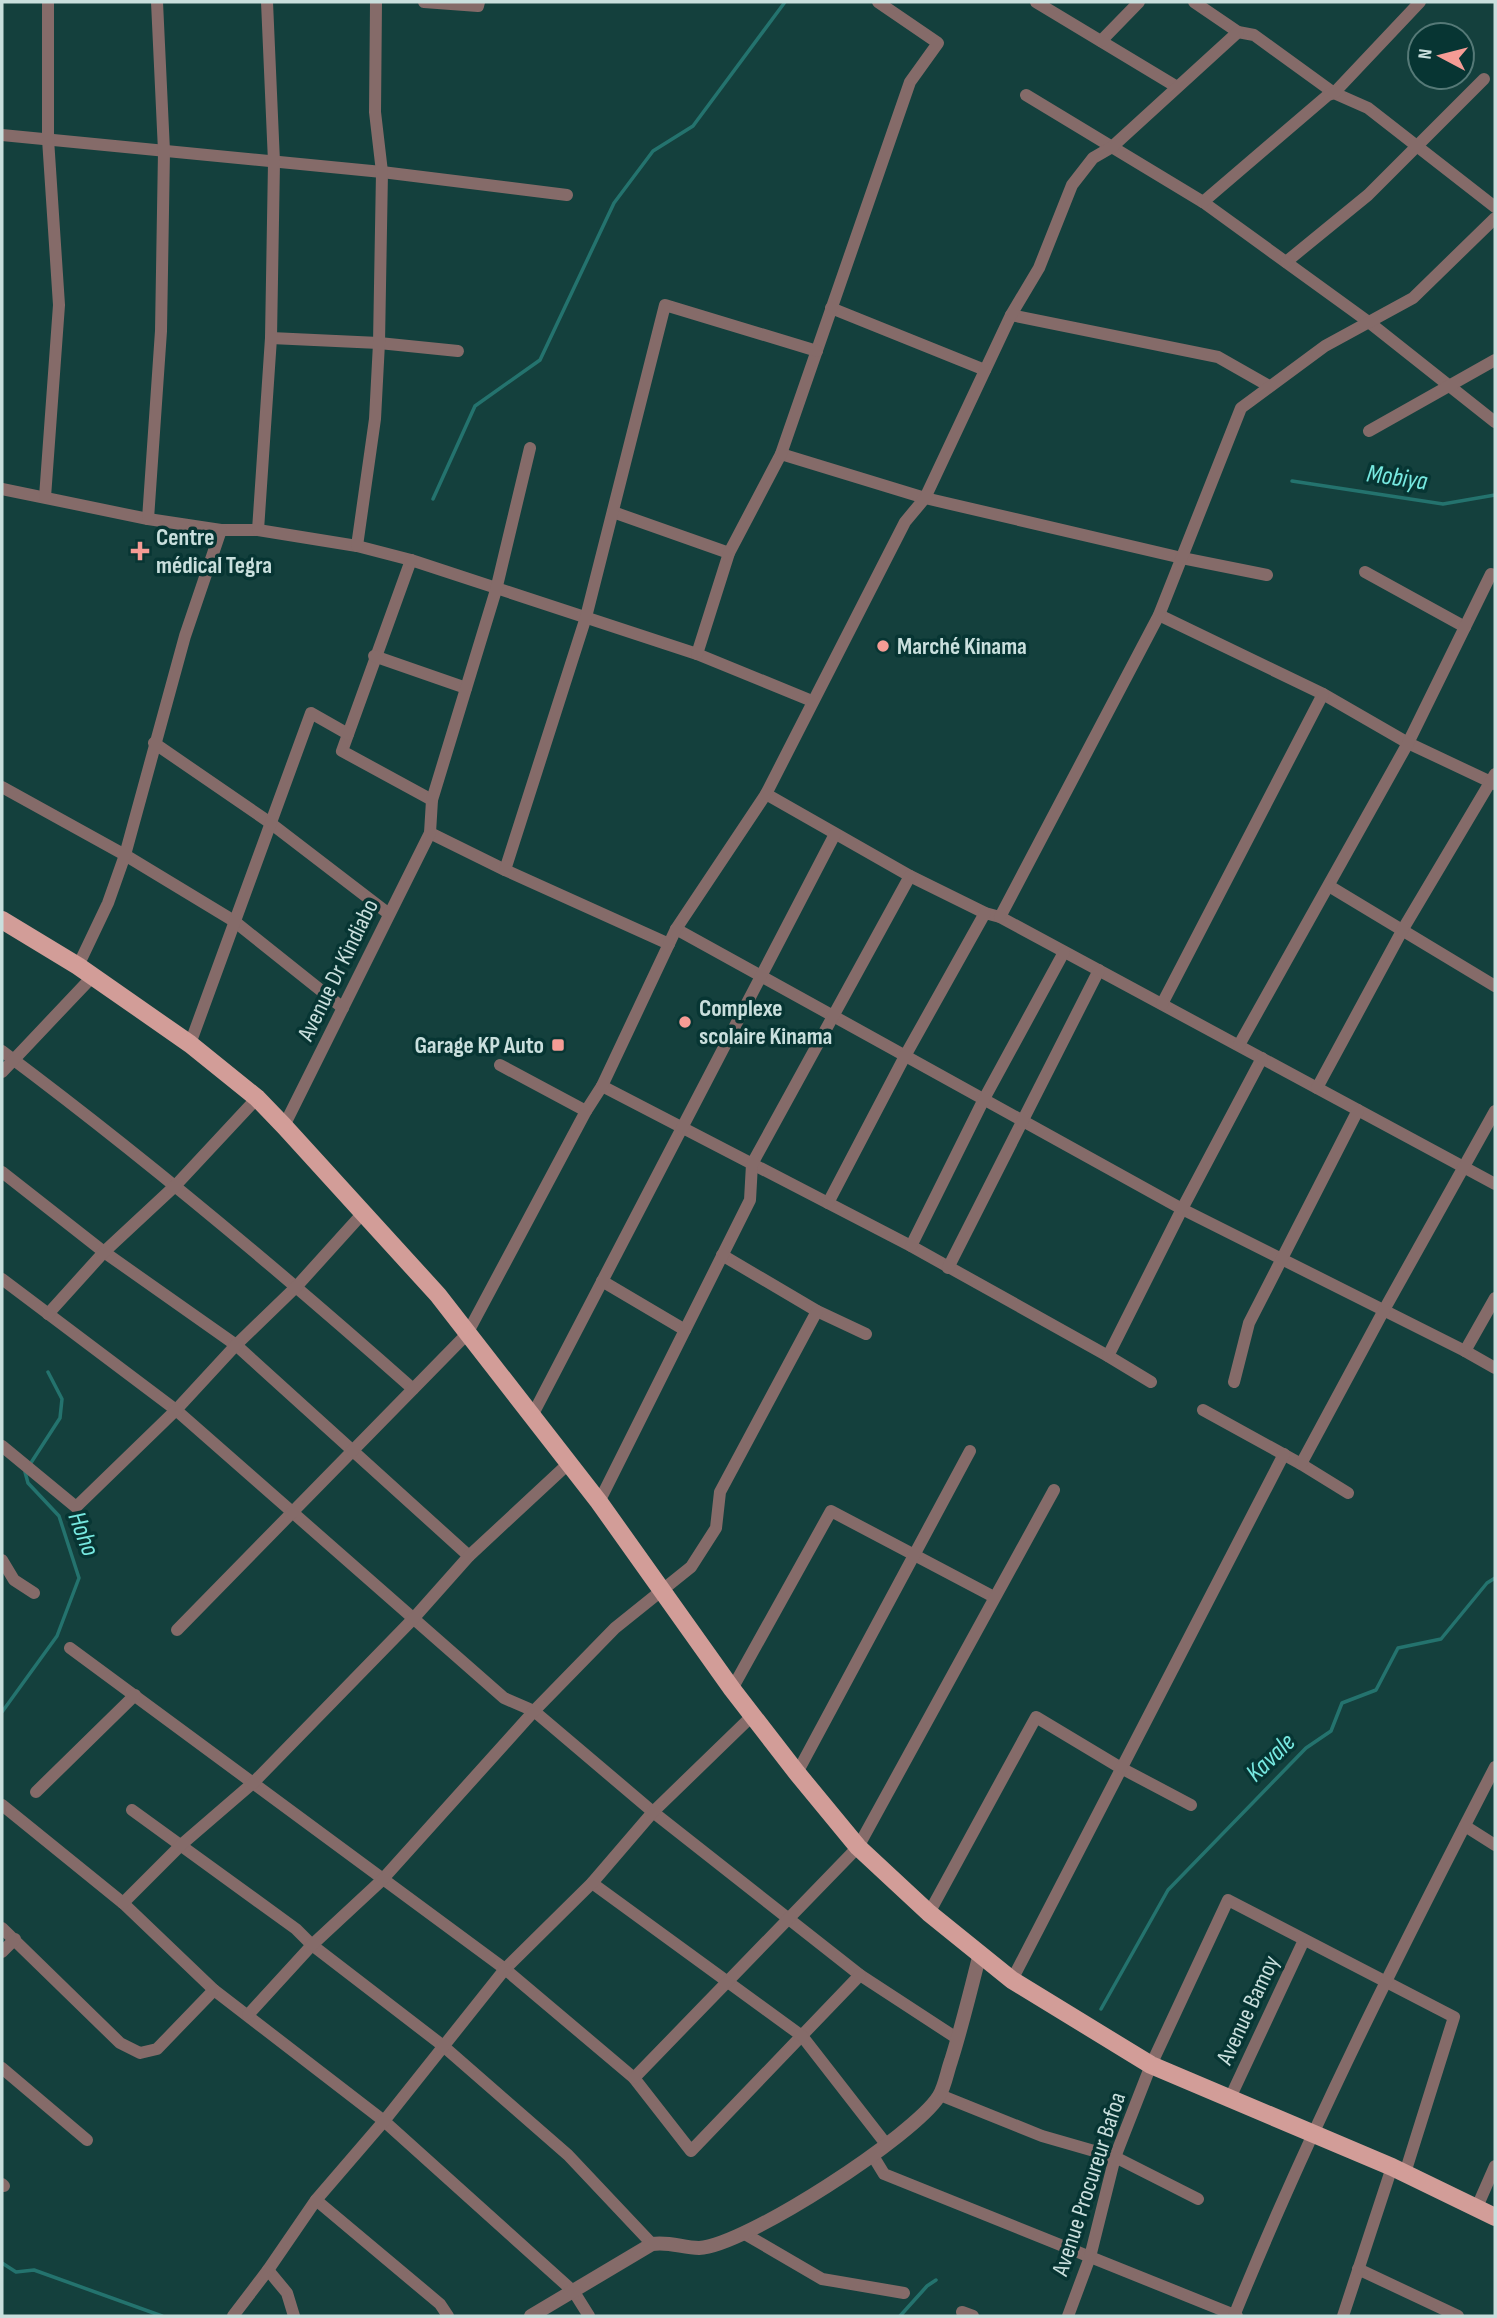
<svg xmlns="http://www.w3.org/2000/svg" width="1497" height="2318" font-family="'Sofia Sans Condensed',sans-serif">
<rect width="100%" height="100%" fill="#14403d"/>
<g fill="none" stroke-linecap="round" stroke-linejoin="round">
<g stroke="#24736e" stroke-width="3.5">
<polyline points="1292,481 1443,504 1495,495"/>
<polyline points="433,499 475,406 540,360 614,203 653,151 693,126 785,2"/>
<polyline points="2,1712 57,1636 79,1578 59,1516 28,1483 25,1472 60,1418 62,1399 48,1372"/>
<polyline points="1101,2009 1168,1890 1306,1748 1331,1731 1342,1703 1376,1690 1398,1648 1441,1639 1487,1583 1495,1578"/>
<polyline points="2,2263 16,2272 34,2270 162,2316"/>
<polyline points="900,2316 927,2286 936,2280"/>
</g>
<g stroke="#856b69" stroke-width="12">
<polyline points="424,2 478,6 479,2"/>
<polyline points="1036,2 1177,87"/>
<polyline points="1194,2 1238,32 1254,35 1334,93 1368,108 1495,207"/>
<polyline points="1101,41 1139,2"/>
<polyline points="1026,95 1203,202 1370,323 1495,422"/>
<polyline points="2,135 382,172 567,195"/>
<polyline points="1203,202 1328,95 1334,93 1420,2"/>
<polyline points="1286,262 1368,195 1484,79"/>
<polyline points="831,308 985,370"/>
<polyline points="1011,315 1218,357 1269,386"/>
<polyline points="271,338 379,343 458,351"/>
<polyline points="1369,431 1495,360"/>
<polyline points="781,454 925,498 1182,558 1267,575"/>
<polyline points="2,489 148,519 221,530 258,530 357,546 411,560 697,654 812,701"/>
<polyline points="45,497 59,305 48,139 48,2"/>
<polyline points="613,512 729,553"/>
<polyline points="148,519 161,331 164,151 157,2"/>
<polyline points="258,530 271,338 274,162 267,2"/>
<polyline points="357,546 375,419 379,343 382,172 375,112 376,2"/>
<polyline points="411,560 342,751 432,800"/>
<polyline points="1365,572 1465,627"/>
<polyline points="1159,615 1323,694 1408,743 1495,784"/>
<polyline points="697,654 729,553 781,454 910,82 938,43 878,2"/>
<polyline points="374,656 466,688"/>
<polyline points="154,743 269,822 389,914"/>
<polyline points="2,787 125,855 234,921 343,1008"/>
<polyline points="766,794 910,876 985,913 1000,917 1495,1184"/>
<polyline points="430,833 505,870 669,944"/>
<polyline points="505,870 586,617 665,305 817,351"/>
<polyline points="1329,886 1495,986"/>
<polyline points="1000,917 1159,615 1241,408 1325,346 1413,298 1495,218"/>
<polyline points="676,929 1182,1209 1465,1351 1495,1368"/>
<polyline points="78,966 108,903 125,855 185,636 221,530"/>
<polyline points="1162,1004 1323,694"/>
<polyline points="190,1044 311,713 348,734"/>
<polyline points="1239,1045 1408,743 1491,574"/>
<path d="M 2,1051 C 144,1157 280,1271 413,1389"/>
<polyline points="500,1065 586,1111"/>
<polyline points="2,1072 93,976"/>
<polyline points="602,1086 911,1246 1108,1356 1151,1382"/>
<polyline points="1317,1088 1403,929 1495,774"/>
<polyline points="284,1126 430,833 432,800 496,590 530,448"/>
<polyline points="2,1172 104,1252 236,1345 469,1556"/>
<polyline points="828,1203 905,1056 985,913"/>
<polyline points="911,1246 984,1099 1064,952"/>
<polyline points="722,1255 817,1311 866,1334"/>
<polyline points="948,1268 1099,970"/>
<polyline points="2,1279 176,1410 504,1698 534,1711 653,1812 860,1975 958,2039"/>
<polyline points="602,1281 685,1330"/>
<polyline points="48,1314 104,1252 176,1185 257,1098"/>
<polyline points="1465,1351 1495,1298"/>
<polyline points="1108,1356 1182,1209 1262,1058"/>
<polyline points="1234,1382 1249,1323 1358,1110"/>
<polyline points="1203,1410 1301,1464 1348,1493"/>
<polyline points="532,1416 835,834"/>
<polyline points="2,1446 76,1507 176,1410 236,1345 297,1286 363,1213"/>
<polyline points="1301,1464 1384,1310 1495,1111"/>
<polyline points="599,1502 750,1200 752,1164 910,876"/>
<polyline points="2,1560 14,1580 34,1593"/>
<polyline points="177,1630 467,1334 586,1111 602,1086 676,929 766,794 905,522 925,498 1011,315 1039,268 1072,185 1093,158 1112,147 1238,32"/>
<polyline points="70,1648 505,1969 634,2078 691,2151 860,1975"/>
<polyline points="732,1689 831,1511 994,1597"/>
<polyline points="797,1773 970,1451"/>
<polyline points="36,1792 135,1695"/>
<polyline points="2,1805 123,1903 214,1990 384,2121 574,2292 589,2316"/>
<polyline points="132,1810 296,1929 312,1945 442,2045 568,2155 652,2244"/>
<polyline points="1465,1826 1495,1845"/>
<polyline points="592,1883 802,2036 886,2144"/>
<polyline points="123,1903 181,1845 254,1782 413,1619 469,1556 568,1464"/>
<polyline points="929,1913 1036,1717 1121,1768 1191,1805"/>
<polyline points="2,1928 120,2043 140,2053 157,2049 214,1990"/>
<polyline points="2,1952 15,1939"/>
<polyline points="1012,1980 1284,1454"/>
<polyline points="248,2015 312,1945 382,1880 534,1711 615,1628 691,1567 716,1528 720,1492 817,1311"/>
<polyline points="2,2068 87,2140"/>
<polyline points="634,2078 858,1847 1054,1490"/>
<polyline points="940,2095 1042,2136 1115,2157 1198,2199"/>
<polyline points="1230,2098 1304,1940"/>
<polyline points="873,2156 884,2174 1237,2316"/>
<polyline points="2,2184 4,2186"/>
<polyline points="316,2200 440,2304 448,2316"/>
<polyline points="1477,2207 1495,2166"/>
<polyline points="745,2234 822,2279 904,2293"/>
<polyline points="1358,2269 1458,2316"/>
<polyline points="268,2270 287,2293 294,2316"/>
<polyline points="962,2312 973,2316"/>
<polyline points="233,2316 268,2270 316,2200 384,2121 505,1969 592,1883 653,1812 752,1716"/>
<polyline points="1068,2316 1090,2257 1115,2157 1151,2065 1228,1900 1454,2017 1405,2173"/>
<path d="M 1234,2316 C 1310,2128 1402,1947 1495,1767"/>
<polyline points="1343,2316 1392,2167"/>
</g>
<path stroke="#856b69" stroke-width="14" d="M 531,2316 L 652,2244 C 669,2241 683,2248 699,2248 C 745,2246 915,2135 939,2096 C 945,2086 947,2072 951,2061 C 962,2026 971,1989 980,1953"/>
<polyline stroke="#d29d98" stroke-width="18" points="2,920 78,966 190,1044 257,1098 284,1126 438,1295 599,1502 732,1689 797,1773 858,1847 929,1913 1012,1980 1151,2065 1392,2167 1495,2217"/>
</g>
<g fill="#f59c95" stroke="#073533" stroke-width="2.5">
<path d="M136.5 540.5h7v7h7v7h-7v7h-7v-7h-7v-7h7z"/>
<circle cx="883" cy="646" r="7"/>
<circle cx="685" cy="1022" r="7"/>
<rect x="551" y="1038" width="14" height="14" rx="3.5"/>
</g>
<g text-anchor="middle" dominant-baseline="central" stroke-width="7" stroke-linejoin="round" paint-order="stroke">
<g font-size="24" font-weight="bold" fill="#c9dfdd" stroke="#073533" text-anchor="start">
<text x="156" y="537">Centre<tspan x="156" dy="28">médical Tegra</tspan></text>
<text x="897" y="646">Marché Kinama</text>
<text x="699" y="1008">Complexe<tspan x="699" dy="28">scolaire Kinama</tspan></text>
<text x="544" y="1045" text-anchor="end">Garage KP Auto</text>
</g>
<g font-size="24" fill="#c9dfdd" stroke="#073533">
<text transform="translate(338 970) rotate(-64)">Avenue Dr Kindiabo</text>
<text transform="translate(1248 2010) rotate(-65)">Avenue Bamoy</text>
<text transform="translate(1089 2184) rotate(-72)">Avenue Procureur Bafoa</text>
</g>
<g font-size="26" font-style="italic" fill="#77e9e1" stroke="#073533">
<text transform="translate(1397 478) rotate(8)">Mobiya</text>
<text transform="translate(83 1534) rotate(69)">Hoho</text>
<text transform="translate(1271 1758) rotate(-44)">Kavale</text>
</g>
</g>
<rect width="1497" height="2318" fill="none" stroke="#c9dfdd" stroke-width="7"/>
<g transform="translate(1441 56) rotate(277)"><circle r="33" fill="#073533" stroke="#557977" stroke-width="2"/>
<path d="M0-5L12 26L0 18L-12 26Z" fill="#f59c95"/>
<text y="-10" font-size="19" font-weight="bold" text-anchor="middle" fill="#c9dfdd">N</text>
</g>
</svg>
